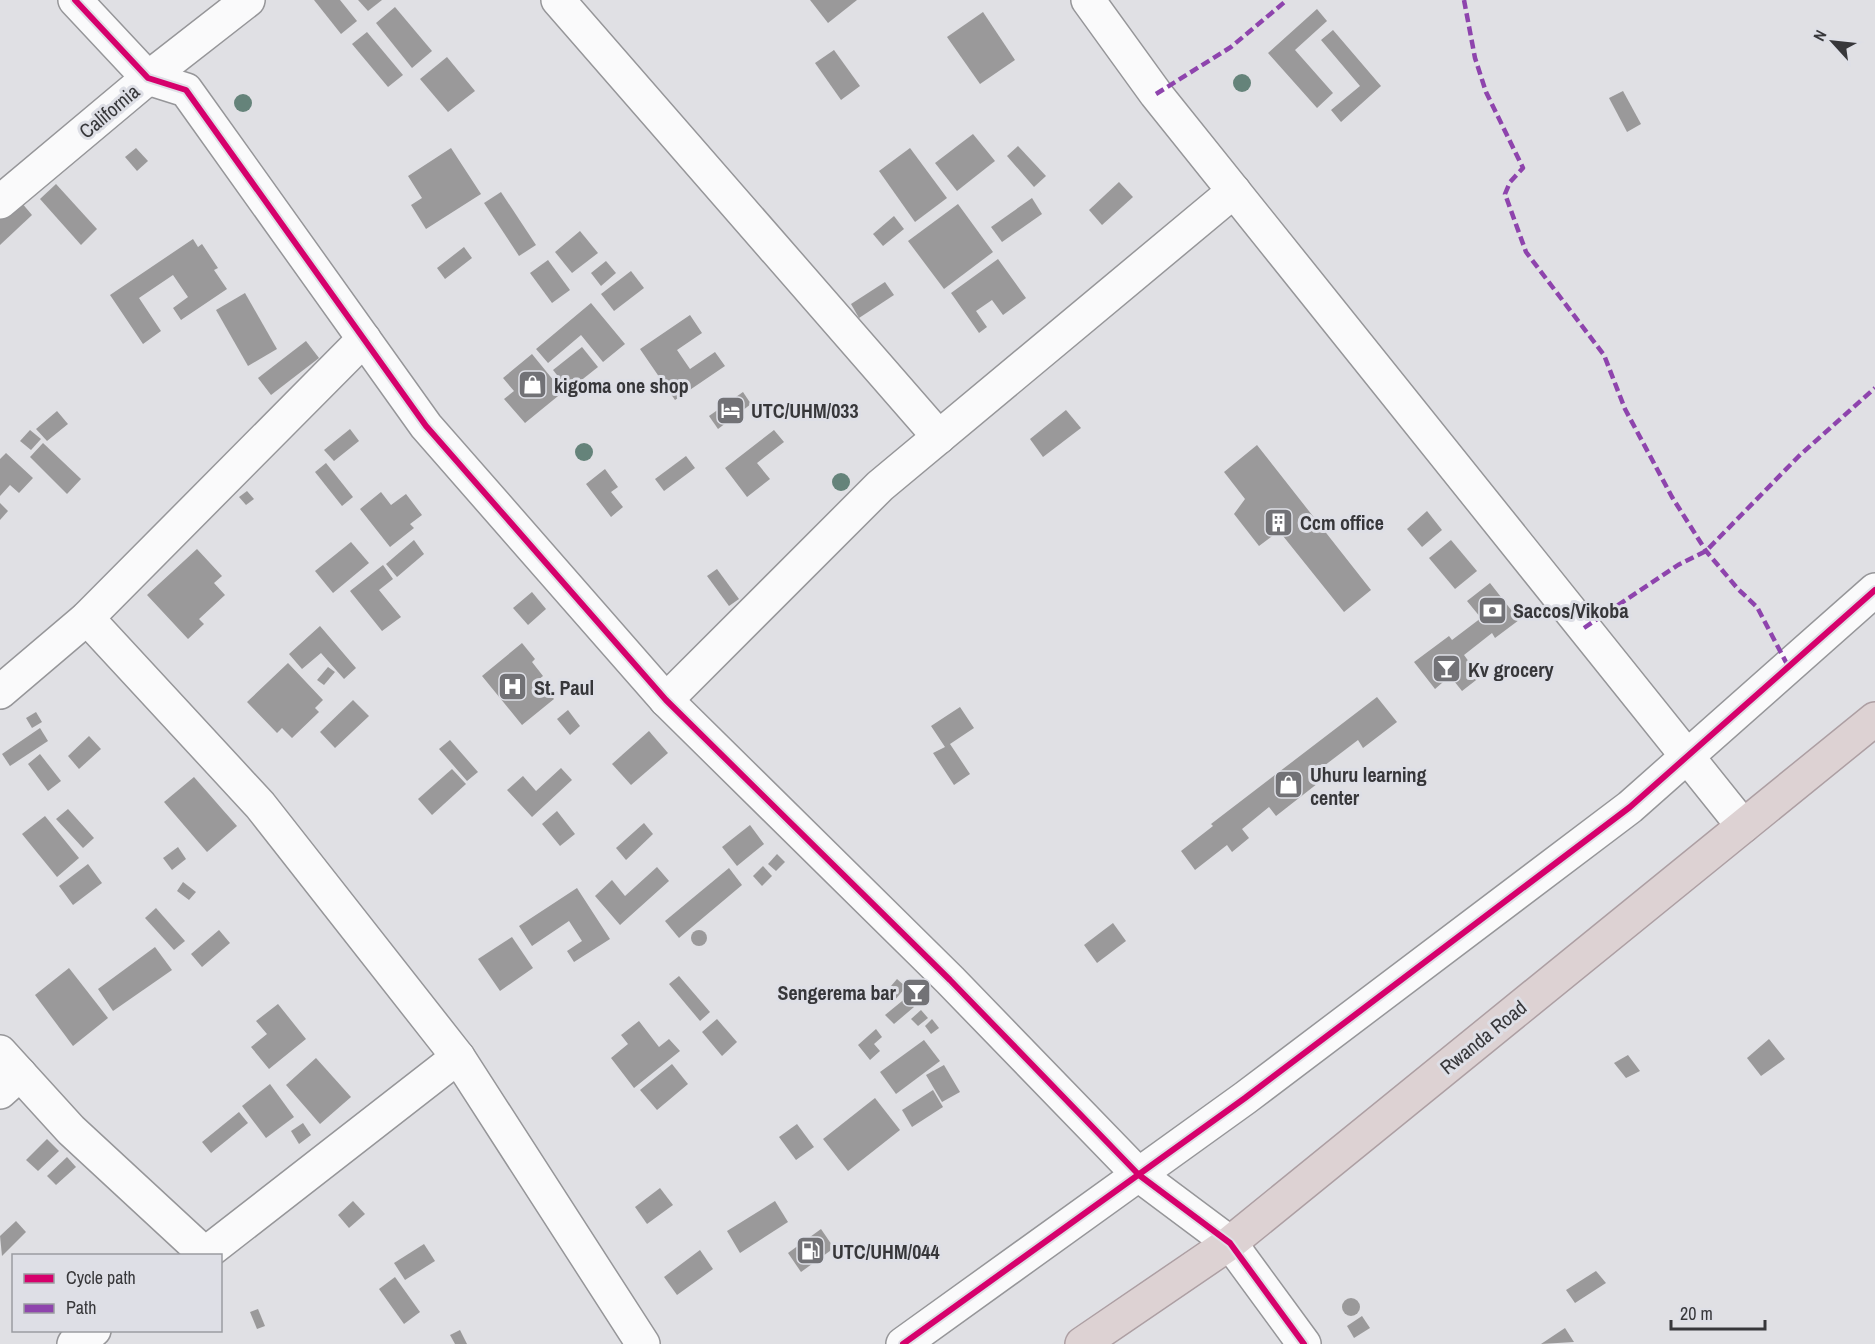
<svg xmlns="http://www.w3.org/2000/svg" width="1875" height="1344" font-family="'Archivo Narrow',sans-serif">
<rect width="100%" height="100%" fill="#e0e0e4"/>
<g fill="#9a999a">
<polygon points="314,0 340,0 357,21 341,34"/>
<polygon points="358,0 382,0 368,11"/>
<polygon points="810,0 857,0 828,23"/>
<polygon points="395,7 432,51 412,68 376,23"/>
<polygon points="1317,9 1327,21 1295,50 1333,93 1317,108 1268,53"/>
<polygon points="983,12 1015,60 980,84 947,37"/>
<polygon points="1333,30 1381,86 1341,122 1331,110 1360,86 1321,40"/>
<polygon points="367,32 403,75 388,87 352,44"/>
<polygon points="834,50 860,86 841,100 815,63"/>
<polygon points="447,57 475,91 448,112 420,79"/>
<polygon points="1623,91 1641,124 1627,132 1609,98"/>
<polygon points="973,134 995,161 957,191 935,163"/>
<polygon points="1018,146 1046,176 1034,187 1007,156"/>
<polygon points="136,148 148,161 137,171 125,157"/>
<polygon points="451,148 481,194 426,229 411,205 422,198 408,176"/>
<polygon points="910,148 947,198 915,222 879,171"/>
<polygon points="1119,182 1133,197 1102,225 1089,210"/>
<polygon points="56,184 97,229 81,245 40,199"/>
<polygon points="501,192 536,245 519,256 484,203"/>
<polygon points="15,195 32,215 0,245 0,208"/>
<polygon points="1032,198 1042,214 1002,242 991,227"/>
<polygon points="958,204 993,252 944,289 908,241"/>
<polygon points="894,216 904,229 883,246 873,234"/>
<polygon points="580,231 598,253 572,273 555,252"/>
<polygon points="193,239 198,247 202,244 218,268 214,270 227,289 181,320 173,308 188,297 173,275 139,298 161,331 143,344 110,295"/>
<polygon points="464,247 472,258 445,279 437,268"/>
<polygon points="998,259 1026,298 1003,315 992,300 976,311 987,327 979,333 951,293"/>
<polygon points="548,260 570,290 552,303 530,273"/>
<polygon points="606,261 616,273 601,286 591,273"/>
<polygon points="631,271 644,288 614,311 601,294"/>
<polygon points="885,282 894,295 859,318 851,304"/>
<polygon points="245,293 277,349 248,366 216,310"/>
<polygon points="591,303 625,344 603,362 581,335 548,363 536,349"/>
<polygon points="690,315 702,333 677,350 690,369 715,352 725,366 675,400 640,349"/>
<polygon points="306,341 319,358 271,395 258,378"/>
<polygon points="582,347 598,367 569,390 553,370"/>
<polygon points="532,354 563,392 525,423 504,399 514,391 503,378"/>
<polygon points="743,392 751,404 718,429 709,416"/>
<polygon points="1066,410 1081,428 1043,457 1030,439"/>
<polygon points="57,411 68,424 47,441 36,429"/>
<polygon points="350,429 359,441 334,461 324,450"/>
<polygon points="30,430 41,439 31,450 20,441"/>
<polygon points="774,430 784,442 757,463 770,479 747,497 725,468"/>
<polygon points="43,443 81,479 67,494 30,457"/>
<polygon points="1257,445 1371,590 1344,612 1279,531 1259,546 1234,514 1245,499 1224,472"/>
<polygon points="6,453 33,478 19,493 10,485 0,496 0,459"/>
<polygon points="686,456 695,468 664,491 655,479"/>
<polygon points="326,463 353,497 342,506 315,472"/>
<polygon points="605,469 618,487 611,492 623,507 611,517 586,484"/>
<polygon points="247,491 254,499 246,505 239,497"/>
<polygon points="381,492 391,505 406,494 422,515 410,524 414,528 390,547 360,509"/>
<polygon points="0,503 8,511 0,520"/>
<polygon points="1427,511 1442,530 1422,547 1407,529"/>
<polygon points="414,540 424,554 397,577 386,564"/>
<polygon points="1451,540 1477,571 1455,589 1429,558"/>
<polygon points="351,542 369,563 333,593 315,571"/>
<polygon points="197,549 222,576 214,583 225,595 199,619 204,624 188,639 147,595"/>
<polygon points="383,565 393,579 379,590 401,617 382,631 350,591"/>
<polygon points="717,569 739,599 729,606 707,576"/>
<polygon points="1490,583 1519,620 1495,638 1492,633 1464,655 1480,677 1462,691 1450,676 1435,689 1414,662 1449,636 1452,640 1481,618 1467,601"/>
<polygon points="532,592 546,609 528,625 513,608"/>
<polygon points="320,626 356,668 344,679 321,653 302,669 289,654"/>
<polygon points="522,643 535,659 532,662 543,676 538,680 554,699 522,725 482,676"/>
<polygon points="288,663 323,700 315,708 319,712 292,738 282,728 277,733 247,702"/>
<polygon points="328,667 335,672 324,685 317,680"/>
<polygon points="1377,697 1397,722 1363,748 1358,740 1316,772 1322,780 1276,816 1269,807 1242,829 1249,838 1232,852 1227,845 1195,870 1181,851 1213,826 1211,824"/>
<polygon points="353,700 369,716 335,748 320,732"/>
<polygon points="960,707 974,728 950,744 970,774 954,785 933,753 945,747 931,726"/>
<polygon points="568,710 580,726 570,735 557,719"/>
<polygon points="36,712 42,722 32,728 26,718"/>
<polygon points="40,728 48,741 10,766 2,754"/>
<polygon points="649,731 668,753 631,785 612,764"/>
<polygon points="89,736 101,749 79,769 68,756"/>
<polygon points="450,740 478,772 467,781 439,749"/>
<polygon points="40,754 61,781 48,791 28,764"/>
<polygon points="561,768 572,780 532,817 507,790 523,776 536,791"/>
<polygon points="452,769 466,784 432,815 418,799"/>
<polygon points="194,777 237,826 207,852 164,802"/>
<polygon points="68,809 94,838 83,848 56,819"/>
<polygon points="557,811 575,834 560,846 542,824"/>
<polygon points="45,816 79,858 57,877 22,834"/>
<polygon points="644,823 653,834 626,860 616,848"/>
<polygon points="750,825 764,844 737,866 722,847"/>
<polygon points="178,847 186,859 172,870 163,858"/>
<polygon points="777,854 785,862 776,871 768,864"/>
<polygon points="88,864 102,883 73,905 59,886"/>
<polygon points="763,866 772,876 762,886 753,876"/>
<polygon points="657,867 669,881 620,925 595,896 612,880 625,896"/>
<polygon points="729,868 742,885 679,938 665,921"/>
<polygon points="183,882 196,892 189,900 177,891"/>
<polygon points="577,888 610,939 574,962 567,951 582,941 569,921 532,946 519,926"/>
<polygon points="156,908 185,941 174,950 145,918"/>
<polygon points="1113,923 1126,941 1097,963 1084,945"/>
<circle cx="699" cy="938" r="8"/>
<polygon points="219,930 230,943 202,967 191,954"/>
<polygon points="512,937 533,968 500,991 478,959"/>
<polygon points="155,947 172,970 113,1011 98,989"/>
<polygon points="69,968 108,1018 73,1046 35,995"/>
<polygon points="679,976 710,1012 700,1021 669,984"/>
<polygon points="897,979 906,987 894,1001 885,993"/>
<polygon points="916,981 928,994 918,1004 905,991"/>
<polygon points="907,997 914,1007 894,1024 885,1015"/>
<polygon points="278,1004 306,1039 269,1069 251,1047 267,1034 256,1021"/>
<polygon points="921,1010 928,1018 918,1026 911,1019"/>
<polygon points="717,1019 737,1042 722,1056 702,1032"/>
<polygon points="932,1019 939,1028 931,1034 925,1026"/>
<polygon points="639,1021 659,1047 669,1039 680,1051 634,1088 611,1058 628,1044 621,1035"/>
<polygon points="876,1029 882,1037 874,1044 880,1051 870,1060 858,1045"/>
<polygon points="1769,1039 1785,1059 1761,1076 1747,1058"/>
<polygon points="924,1040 940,1061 896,1094 880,1072"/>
<polygon points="1628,1055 1640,1071 1626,1078 1614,1063"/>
<polygon points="316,1058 351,1097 320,1124 286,1085"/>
<polygon points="672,1064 688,1084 657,1110 640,1090"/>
<polygon points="944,1065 960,1092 942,1102 926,1075"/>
<polygon points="270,1084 294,1117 266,1138 242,1106"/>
<polygon points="933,1090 943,1107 912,1127 902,1110"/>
<polygon points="875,1098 900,1130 848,1171 823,1139"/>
<polygon points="239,1112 248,1123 211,1153 202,1142"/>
<polygon points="303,1123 311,1135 299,1144 291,1131"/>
<polygon points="797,1124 814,1147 796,1160 779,1137"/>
<polygon points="47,1139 59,1151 38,1171 26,1160"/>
<polygon points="67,1157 76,1167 56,1185 47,1176"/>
<polygon points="660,1188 673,1205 647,1224 635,1207"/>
<polygon points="353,1201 365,1214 349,1228 338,1215"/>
<polygon points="775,1201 788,1222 740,1253 727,1231"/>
<polygon points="16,1221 26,1232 2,1256 0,1236"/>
<polygon points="821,1229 834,1248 801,1272 788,1253"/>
<polygon points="424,1244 435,1261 405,1280 394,1263"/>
<polygon points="700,1250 713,1269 677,1295 664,1277"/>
<polygon points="1596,1271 1606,1283 1575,1303 1566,1290"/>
<polygon points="395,1277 420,1312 404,1324 379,1289"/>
<circle cx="1351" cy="1307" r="9"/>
<polygon points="258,1309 265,1326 257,1329 250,1312"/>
<polygon points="1362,1316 1370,1328 1354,1338 1347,1326"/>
<polygon points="1565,1328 1574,1342 1541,1344"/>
<polygon points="460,1330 467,1344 455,1344 450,1335"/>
</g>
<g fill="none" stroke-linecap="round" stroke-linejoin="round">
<defs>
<g id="minor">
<polyline points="75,0 148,78 186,90 426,426 666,700 950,980 1139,1175 1230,1243 1304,1344"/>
<polyline points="558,0 939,437"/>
<polyline points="1088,0 1156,94 1743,826"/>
<polyline points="0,202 148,78 248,0"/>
<polyline points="87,618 260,805 458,1057 643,1344"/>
<polyline points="0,692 87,618 364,339"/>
<polyline points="666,700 880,486 1234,191"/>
<polyline points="0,1052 71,1130 205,1254 458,1057"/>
<polyline points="0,1092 20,1074"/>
<polyline points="74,1344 94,1330"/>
<polyline points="903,1344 1245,1098 1630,807 1875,590"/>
</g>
<polyline id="highway" points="1082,1344 1230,1243 1875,719"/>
</defs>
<use href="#minor" stroke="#969699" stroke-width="36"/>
<use href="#highway" stroke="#ad9fa3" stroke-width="36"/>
<use href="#minor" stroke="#fafafb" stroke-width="33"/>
<use href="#highway" stroke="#ddd2d3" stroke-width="33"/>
<g stroke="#8e44ad" stroke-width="4.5" stroke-dasharray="9 4.5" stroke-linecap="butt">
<polyline points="1464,0 1475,58 1486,92 1523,168 1510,182 1505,194 1526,252 1604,355 1625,409 1672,497 1706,551 1738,589 1757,607 1788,666"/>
<polyline points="1156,94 1231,47 1287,0"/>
<polyline points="1584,628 1678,565 1706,551 1799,456 1875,388"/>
</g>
<defs>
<g id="cycleway">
<polyline points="75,0 148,78 186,90 426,426 666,700 950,980 1139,1175 1230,1243 1304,1344"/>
<polyline points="903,1344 1245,1098 1630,807 1875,590"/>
</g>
</defs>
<use href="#cycleway" stroke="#dedfe6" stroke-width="10"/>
<use href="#cycleway" stroke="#d6006c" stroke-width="6"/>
</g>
<g fill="#65837a">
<circle cx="1242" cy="83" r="9"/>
<circle cx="243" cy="103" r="9"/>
<circle cx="584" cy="452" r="9"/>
<circle cx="841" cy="482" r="9"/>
</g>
<defs>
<symbol id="shop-square" viewBox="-11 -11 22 22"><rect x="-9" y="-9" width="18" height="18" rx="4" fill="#727276" stroke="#dedfe6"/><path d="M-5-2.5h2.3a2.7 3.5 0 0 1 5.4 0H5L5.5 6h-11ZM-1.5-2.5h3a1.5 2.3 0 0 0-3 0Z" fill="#fff"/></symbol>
<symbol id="hotel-square" viewBox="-11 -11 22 22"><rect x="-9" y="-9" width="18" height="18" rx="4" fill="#727276" stroke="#dedfe6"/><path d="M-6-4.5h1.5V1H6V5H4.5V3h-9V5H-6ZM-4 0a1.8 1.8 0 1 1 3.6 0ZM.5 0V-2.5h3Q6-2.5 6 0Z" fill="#fff"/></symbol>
<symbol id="building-square" viewBox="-11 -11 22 22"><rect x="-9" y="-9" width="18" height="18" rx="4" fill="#727276" stroke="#dedfe6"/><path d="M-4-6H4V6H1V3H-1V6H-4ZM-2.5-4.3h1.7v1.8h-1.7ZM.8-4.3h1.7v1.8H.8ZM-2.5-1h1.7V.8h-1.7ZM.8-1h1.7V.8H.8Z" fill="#fff"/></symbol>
<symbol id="bank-square" viewBox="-11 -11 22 22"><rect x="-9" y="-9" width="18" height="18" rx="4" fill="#727276" stroke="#dedfe6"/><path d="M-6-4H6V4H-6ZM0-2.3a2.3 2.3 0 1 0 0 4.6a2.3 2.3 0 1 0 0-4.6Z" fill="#fff"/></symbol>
<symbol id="bar-square" viewBox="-11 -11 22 22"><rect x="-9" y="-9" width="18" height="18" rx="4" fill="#727276" stroke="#dedfe6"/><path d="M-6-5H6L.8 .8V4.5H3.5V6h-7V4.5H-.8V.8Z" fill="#fff"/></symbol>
<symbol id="hospital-square" viewBox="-11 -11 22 22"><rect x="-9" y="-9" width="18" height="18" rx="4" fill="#727276" stroke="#dedfe6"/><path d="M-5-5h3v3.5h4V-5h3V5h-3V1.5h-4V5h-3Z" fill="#fff"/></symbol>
<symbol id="fuel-square" viewBox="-11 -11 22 22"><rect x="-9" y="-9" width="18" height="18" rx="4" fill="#727276" stroke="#dedfe6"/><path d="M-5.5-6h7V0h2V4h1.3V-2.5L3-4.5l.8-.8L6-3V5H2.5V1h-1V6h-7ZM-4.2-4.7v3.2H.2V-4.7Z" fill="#fff"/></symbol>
</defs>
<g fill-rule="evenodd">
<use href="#shop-square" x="516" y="368" width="33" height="33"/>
<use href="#hotel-square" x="714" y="394" width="33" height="33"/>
<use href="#building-square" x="1262" y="506" width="33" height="33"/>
<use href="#bank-square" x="1476" y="594" width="33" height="33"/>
<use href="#bar-square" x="1430" y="652" width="33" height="33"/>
<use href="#hospital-square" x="496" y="670" width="33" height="33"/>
<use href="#shop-square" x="1272" y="768" width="33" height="33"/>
<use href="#bar-square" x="900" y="976" width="33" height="33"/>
<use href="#fuel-square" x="794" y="1234" width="33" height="33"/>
</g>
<g text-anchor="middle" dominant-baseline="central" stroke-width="6" stroke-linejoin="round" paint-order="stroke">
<g font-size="20" fill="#37373a" stroke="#dedfe6">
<text transform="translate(109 111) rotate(-40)">California</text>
<text transform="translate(1483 1037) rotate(-39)">Rwanda Road</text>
</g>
<g font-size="20" font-weight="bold" fill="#37373a" stroke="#dedfe6" text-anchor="start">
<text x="554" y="385">kigoma one shop</text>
<text x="751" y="410">UTC/UHM/033</text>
<text x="1300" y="522">Ccm office</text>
<text x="1513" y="610">Saccos/Vikoba</text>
<text x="1468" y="669">Kv grocery</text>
<text x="534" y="687">St. Paul</text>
<text x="1310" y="774">Uhuru learning<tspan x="1310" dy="23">center</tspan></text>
<text x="896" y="992" text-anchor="end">Sengerema bar</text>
<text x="832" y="1251">UTC/UHM/044</text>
</g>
</g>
<rect x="12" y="1254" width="210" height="78" fill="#dedfe6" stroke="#9b9ca1" stroke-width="1.5"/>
<rect x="24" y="1274" width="30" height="9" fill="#d6006c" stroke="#9b9ca1" stroke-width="1.5"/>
<text x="66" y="1284" font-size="18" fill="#37373a">Cycle path</text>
<rect x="24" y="1304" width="30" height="9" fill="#8e44ad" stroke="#9b9ca1" stroke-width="1.5"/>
<text x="66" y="1314" font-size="18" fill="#37373a">Path</text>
<g transform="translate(1833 42) rotate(297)" stroke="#dedfe6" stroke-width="4.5" paint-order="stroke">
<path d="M0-4.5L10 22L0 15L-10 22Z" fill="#37373a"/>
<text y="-9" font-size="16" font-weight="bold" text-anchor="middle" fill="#37373a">N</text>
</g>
<path d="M1671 1320v9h94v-9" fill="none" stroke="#37373a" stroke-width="3"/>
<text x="1680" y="1320" font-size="18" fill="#37373a" stroke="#dedfe6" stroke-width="4.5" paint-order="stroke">20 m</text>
</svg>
